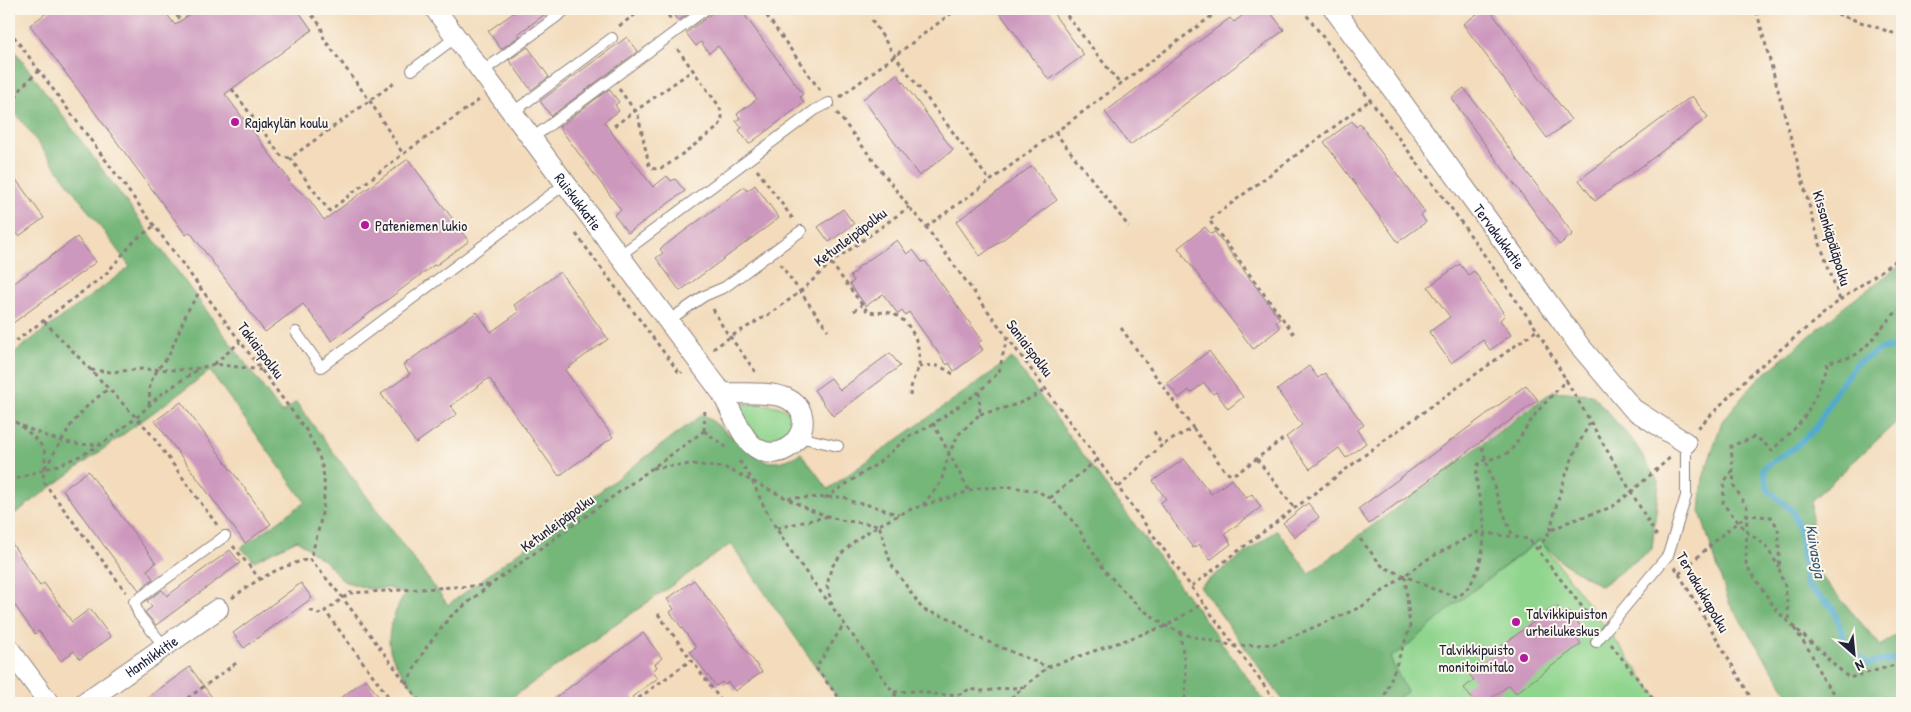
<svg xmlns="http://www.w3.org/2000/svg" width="1911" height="712" font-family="'Patrick Hand',sans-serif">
<rect width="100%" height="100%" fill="#fbf7ec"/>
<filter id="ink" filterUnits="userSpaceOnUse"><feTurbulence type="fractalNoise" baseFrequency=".02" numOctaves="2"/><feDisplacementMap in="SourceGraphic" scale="10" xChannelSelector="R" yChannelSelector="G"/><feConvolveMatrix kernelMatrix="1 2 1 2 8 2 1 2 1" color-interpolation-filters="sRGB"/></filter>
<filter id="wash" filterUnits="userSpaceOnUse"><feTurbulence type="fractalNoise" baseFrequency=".0096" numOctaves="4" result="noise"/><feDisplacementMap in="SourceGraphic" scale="20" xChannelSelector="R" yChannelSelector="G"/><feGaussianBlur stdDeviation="1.12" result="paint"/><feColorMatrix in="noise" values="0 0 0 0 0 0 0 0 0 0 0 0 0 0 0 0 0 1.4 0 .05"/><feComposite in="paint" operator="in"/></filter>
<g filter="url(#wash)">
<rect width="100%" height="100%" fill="#f3dbbb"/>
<g fill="#90d58e" stroke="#597c64">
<path d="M 744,404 C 755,405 772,403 782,408 C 809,420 778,457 755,433 C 748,427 744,415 739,407 Z"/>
<polygon points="1540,540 1662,703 1323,703"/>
</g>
<g fill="#74b679" stroke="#4b6c5a">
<path d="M 9,43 L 282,413 L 296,402 L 448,605 L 703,414 L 764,461 C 778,464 789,460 801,453 L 828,489 L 1012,358 L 1266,703 L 841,703 L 731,544 L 504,703 L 427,703 C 416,689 393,666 390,649 C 386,630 396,609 405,594 L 388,588 L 369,589 L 343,581 L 328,564 L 297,540 L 254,561 L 241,548 L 305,502 L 210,371 L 9,518 L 9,356 L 130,267 L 9,104 Z"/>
<polygon points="1902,264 1902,417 1811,501 1814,568 1881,646 1902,629 1902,703 1794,703 1729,603 1700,512 1703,478 1722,421 1756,381 1844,307"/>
<polygon points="1553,391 1592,394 1636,445 1659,483 1652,549 1601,586 1560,561 1539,540 1454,605 1416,639 1390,658 1407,692 1391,703 1285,703 1200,586 1277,530 1309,573"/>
</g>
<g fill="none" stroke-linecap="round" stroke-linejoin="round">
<polyline stroke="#51aacf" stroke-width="6" points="1902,348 1883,348 1857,363 1837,389 1816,428 1794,448 1763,468 1768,490 1792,510 1800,531 1806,585 1833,608 1847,646 1867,664 1896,659 1902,653"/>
</g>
<g id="blocks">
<g fill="#cd98be">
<polygon points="52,9 163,9 175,25 197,9 297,9 312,30 225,94 290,181 288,182 309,199 324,220 408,159 469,241 435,266 434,265 332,341 303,304 265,332 190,232 186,235 30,25"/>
<polygon points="519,9 552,9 518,34 520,36 501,49 488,31"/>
<polygon points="669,9 695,9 678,21"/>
<polygon points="713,9 740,9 803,94 800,97 804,103 749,144 739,130 742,128 736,121 740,118 737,114 757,99 718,46 709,53 701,42 696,46 686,33 710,15"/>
<polygon points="997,9 1050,9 1084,55 1049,80"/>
<polygon points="1251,9 1268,9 1284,30 1130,145 1105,112 1230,18 1234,22"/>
<polygon points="1484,9 1489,9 1571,120 1547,138 1463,24"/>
<polygon points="627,37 638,51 551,116 540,101"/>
<polygon points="528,47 549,77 531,90 509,60"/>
<polygon points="897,74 953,150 919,176 863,99"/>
<polygon points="1464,88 1573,234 1559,245 1451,98"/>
<polygon points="609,89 619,102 615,105 619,111 604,122 618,141 653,187 667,176 671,181 675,179 685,191 628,233 614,215 621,210 559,127"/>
<polygon points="1692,96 1708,117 1595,201 1579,180"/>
<polygon points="1352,121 1356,127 1360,124 1425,212 1421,215 1426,222 1398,242 1324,142"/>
<polygon points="1032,166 1057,200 980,256 956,222"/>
<polygon points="9,170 44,218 19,236 9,222"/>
<polygon points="755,185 779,218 680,291 656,258 663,253 660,249 744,187 747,191"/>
<polygon points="843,209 854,224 829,242 818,227"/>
<polygon points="1205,227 1211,234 1215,232 1280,319 1276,322 1280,328 1253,349 1178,248"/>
<polygon points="77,237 96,262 9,326 9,287"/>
<polygon points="897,240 907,254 913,250 922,262 925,261 982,340 978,343 983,350 954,371 949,363 947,365 909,312 905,315 902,311 898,314 883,294 866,306 850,284 854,281 850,276 858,270 857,268"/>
<polygon points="1460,264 1468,275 1474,271 1505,315 1500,320 1511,335 1490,350 1483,340 1451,363 1429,332 1450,317 1428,287"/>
<polygon points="560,272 608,339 565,370 613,437 559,476 489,378 451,406 457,414 416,443 381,394 410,374 403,365 477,312 491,332 519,312 514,305"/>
<polygon points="1209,351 1243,397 1228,409 1216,392 1213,394 1204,383 1191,393 1189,390 1179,398 1167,383"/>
<polygon points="890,353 900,366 833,416 814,390 831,378 840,390"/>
<polygon points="1309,366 1318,378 1325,373 1364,425 1357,430 1366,443 1346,458 1339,448 1310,469 1286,437 1302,425 1277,390"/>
<polygon points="1526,385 1538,400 1369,524 1358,509"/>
<polygon points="181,402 271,524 245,543 155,421"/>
<polygon points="1184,459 1211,494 1232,479 1246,498 1252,494 1261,507 1225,534 1231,544 1210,560 1199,544 1193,548 1160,503 1166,499 1153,481"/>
<polygon points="88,471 156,563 147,570 153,579 139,590 132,581 131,582 63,490"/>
<polygon points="1308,503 1319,517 1295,537 1283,523"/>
<polygon points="9,539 40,586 44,583 72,622 90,609 111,637 80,659 74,651 61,661 39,631 35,634 9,597"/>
<polygon points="230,550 240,563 156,625 145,612 152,607 147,601 162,590 167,596"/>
<polygon points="694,580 762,672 735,691 728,682 725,685 722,682 716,686 690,652 696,647 670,612 674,609 667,599"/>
<polygon points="301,583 312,598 244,648 233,633"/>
<polygon points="1556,605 1564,615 1569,611 1582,628 1574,634 1581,644 1516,693 1509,685 1485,703 1475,703 1464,688 1474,680 1467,672"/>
<polygon points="643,633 662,658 655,664 657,667 653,671 658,678 632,697 637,703 548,703"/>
<polygon points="190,667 216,703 140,703"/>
<polygon points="366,679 383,703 334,703"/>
</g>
</g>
</g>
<g filter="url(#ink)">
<use href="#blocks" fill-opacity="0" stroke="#8a7e7b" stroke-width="1"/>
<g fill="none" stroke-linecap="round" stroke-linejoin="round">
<defs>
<g id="lane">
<polyline points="412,70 456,37"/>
<polyline points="482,72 567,9"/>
<polyline points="512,113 612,38"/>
<polyline points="531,139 706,9"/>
<polyline points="619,256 815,110 829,103"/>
<polyline points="668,321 704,296 725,287 801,231"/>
<polyline points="296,332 321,367 565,184"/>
<polyline points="799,437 838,446"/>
<polyline points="1596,642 1668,555 1686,496 1686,443"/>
<polyline points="164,646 139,615 134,602 225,536"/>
</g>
<g id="street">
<path id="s1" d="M 435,9 L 722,393 C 729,406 740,433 750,443 C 784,476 827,417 786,398 C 770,391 740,394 722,393"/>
<path id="s2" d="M 1334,9 L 1579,345 L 1633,409 L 1686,443"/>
<polyline points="9,649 49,703"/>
<path id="s3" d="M 84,703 L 218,609"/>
</g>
</defs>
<use href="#lane" stroke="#8a7e7b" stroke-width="12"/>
<use href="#street" stroke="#8a7e7b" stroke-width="22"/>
<g stroke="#8a7e7b" stroke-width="3" stroke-dasharray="4 4" stroke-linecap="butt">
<polyline points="172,9 181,21"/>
<polyline points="307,9 321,26 324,39 370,101 403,154 479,100"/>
<polyline points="663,9 671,19"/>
<polyline points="762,9 821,92"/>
<polyline points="1062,9 1120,84"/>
<polyline points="1302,9 1454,212 1537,330 1658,538"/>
<polyline points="1822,9 1902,36"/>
<polyline points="177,15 187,9"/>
<polyline points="872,20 895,56 990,181 1221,9"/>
<polyline points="619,26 643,9"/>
<path d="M 9,30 L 306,430 C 312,441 319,453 322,466 C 329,495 319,531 310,559 L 342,597 L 421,703"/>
<polyline points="394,83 290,158 329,211 403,154"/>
<polyline points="232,89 282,157 290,158"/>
<path d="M 619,89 L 638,115 L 649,165 C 654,171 659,169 666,166 L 716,129 C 724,121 723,116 719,106 L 676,47"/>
<polyline points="840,97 957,9"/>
<polyline points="837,113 909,207 926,227 1277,703"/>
<path d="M 9,124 L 10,126 L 12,124 C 11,99 20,86 39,71"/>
<polyline points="614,126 693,70"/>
<polyline points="1055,132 1129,227"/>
<polyline points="757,170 793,219"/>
<polyline points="926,227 990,181"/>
<polyline points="576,234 680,374 682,372"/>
<path d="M 831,263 L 867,311 C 875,315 884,310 893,314 C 912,322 921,345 919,365 C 919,369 916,372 915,376 C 912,381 911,388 910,395"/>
<polyline points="780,264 828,330"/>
<polyline points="1840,300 1902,256"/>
<path d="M 1902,308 C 1883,321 1874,343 1855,355 C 1847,359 1836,360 1828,362 C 1822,380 1811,412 1797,426 C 1789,435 1780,441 1772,451 L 1762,441 L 1753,437 C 1745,442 1739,442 1731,446 L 1734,486 L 1747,507 L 1746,565 L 1777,611 L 1849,678 L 1902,663"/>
<polyline points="713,309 723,327 757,374"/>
<polyline points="854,311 862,305"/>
<polyline points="44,321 148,430 217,525"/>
<polyline points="1121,328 1193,428 1162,445"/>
<polyline points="1294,334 1209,220 1370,100"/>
<polyline points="9,346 105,275 135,240 154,226"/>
<polyline points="713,349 730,337 771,313 800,292 831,263 909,207"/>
<polyline points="214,364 240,342"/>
<path d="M 919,367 C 935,364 939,365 953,374"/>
<polyline points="91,370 112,372 142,369 178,370 200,368 214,364 261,370"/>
<polyline points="149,405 150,383 158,369 169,355 187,312 201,289"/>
<path d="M 980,414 C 1006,408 1024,404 1046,389"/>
<path d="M 9,417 C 18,424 43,442 45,453 C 46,465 41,474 45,484 L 126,592"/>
<polyline points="933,423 969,491"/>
<path d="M 22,426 C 46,436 74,449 100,443"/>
<polyline points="1193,428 1226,472 1231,475 1240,471 1283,439"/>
<polyline points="1698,428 1751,374 1840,300 1818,238 1756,9"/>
<polyline points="704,431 726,447"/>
<polyline points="704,431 705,407"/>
<polyline points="1482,447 1497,496 1513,537"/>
<polyline points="1257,459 1295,509"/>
<path d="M 739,461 C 753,476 757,495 767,512 C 785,545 808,576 831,605"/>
<polyline points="45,468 71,425 89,404 108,389"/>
<polyline points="653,468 692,464 726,468 810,510 840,520 879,525 891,564 923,610 952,619 974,636 1048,667"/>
<polyline points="1732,470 1724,483 1723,504 1747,532 1765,545 1779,567"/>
<polyline points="9,481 61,464 82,455 103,443 136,418 160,395 200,368"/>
<polyline points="1119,487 1162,445 1153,430"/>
<polyline points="788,498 844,497 853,502 873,506 899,515"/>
<polyline points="825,498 877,464 908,437 930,426 979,392 999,372 1007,337"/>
<polyline points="1050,498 1098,459"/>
<polyline points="923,505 941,482 949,453 959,434 980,414 979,393"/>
<polyline points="777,528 829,516"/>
<path d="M 1550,531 C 1559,492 1570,457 1590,423"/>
<path d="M 1360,539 L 1383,567 L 1405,576 L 1433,589 L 1457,597 C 1469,590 1474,579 1479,566 C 1483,551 1485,537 1484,521 C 1482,502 1471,478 1480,461 L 1495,458 L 1510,452 L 1536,413 L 1567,379"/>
<polyline points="233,546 259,578"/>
<polyline points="1538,549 1550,531 1568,522 1612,507 1631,492 1672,456"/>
<polyline points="1675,567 1754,703"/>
<polyline points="1679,574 1724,533 1747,515 1771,517 1778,528 1780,576 1784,581 1790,623"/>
<polyline points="1192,586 1382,442 1537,330"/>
<path d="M 232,598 C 258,579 279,566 310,559"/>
<polyline points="310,610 318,614 325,611"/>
<polyline points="658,614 722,702"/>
<polyline points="1794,628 1811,653 1823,680 1841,703"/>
<polyline points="1180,632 1186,674 1185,699 1186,703"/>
<polyline points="1611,644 1656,703"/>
<polyline points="406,684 425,649 450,617 490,585 704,431"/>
<polyline points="894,692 915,691 941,695 960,694 970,689 982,691 1023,687"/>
<polyline points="181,703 239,661"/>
<polyline points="391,703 391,700 325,611 350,593 490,585"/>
<polyline points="413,703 415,695"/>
<polyline points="632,703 691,660"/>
<polyline points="843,703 816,668 844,624"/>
<polyline points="901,703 833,608 827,586 831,568 842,553 857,539 879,525 909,510 979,488 1012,487 1037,491 1050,498 1062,509 1076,525 1105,571 1139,607 1166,626 1190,636 1235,646 1275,644 1361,607 1426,560 1478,532 1529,539 1594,622"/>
<polyline points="1005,703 1048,667 1166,626 1204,603"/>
<polyline points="1382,703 1410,628 1405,576"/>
</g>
<use href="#lane" stroke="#fff" stroke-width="10"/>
<use href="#street" stroke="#fff" stroke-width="20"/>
</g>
</g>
<g fill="#b5179e" stroke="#fbf7ec" stroke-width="2">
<circle cx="235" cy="122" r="5"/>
<circle cx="365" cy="225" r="5"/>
<circle cx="1516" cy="622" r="5"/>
<circle cx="1524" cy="658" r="5"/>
</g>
<g text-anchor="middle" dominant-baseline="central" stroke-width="4" stroke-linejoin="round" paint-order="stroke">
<g font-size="15" fill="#22223b" stroke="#fbf7ec" text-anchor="start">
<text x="245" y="122">Rajakylän koulu</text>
<text x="375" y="225">Pateniemen lukio</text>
<text x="1526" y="613">Talvikkipuiston<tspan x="1526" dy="17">urheilukeskus</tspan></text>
<text x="1514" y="649" text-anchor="end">Talvikkipuisto<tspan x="1514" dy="17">monitoimitalo</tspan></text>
</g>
<g font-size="15" fill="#22223b" stroke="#fbf7ec">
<text stroke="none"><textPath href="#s1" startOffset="240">Ruiskukkatie</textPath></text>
<text stroke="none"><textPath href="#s2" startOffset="281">Tervakukkatie</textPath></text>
<text transform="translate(850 237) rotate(-37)">Ketunleipäpolku</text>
<text transform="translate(1832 238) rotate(73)">Kissankäpäläpolku</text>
<text transform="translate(1030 348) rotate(53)">Saniaispolku</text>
<text transform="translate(261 350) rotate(53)">Takiaispolku</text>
<text transform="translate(557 523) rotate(-36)">Ketunleipäpolku</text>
<text transform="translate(1703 592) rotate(60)">Tervakukkapolku</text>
<text stroke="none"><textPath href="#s3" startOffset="82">Hanhikkitie</textPath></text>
</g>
<g font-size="16" font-style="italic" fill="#355876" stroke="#fbf7ec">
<text transform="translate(1816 551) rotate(80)">Kuivasoja</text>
</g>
</g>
<rect width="1911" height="712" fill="none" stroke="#fbf7ec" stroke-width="30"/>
<g transform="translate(1854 654) rotate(153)" stroke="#fbf7ec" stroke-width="4" paint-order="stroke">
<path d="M0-4L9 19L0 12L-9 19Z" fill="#22223b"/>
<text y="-8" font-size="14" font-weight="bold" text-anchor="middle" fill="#22223b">N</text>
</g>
</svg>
